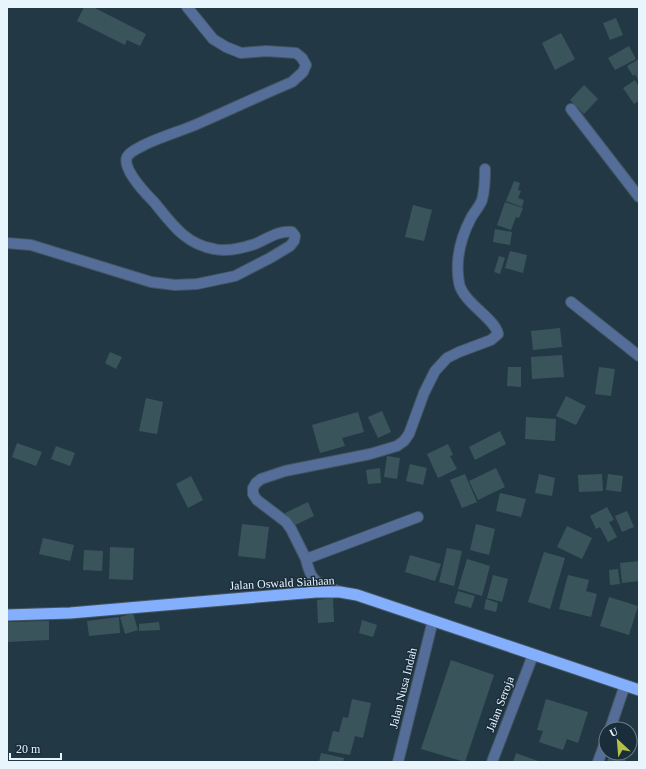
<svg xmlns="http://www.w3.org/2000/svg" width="646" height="769" font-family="Georgia,serif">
<rect width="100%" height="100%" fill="#233845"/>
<g fill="#39555b">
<polygon points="84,7 93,7 146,34 140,46 127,40 125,45 77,21"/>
<polygon points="616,18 623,35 610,40 603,23"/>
<polygon points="561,33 575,59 555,70 542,43"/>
<polygon points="629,46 636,59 615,70 608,58"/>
<polygon points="639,59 639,82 635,74 633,76 627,66"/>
<polygon points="635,80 639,87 639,101 634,104 623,88"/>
<polygon points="584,85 598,99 584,114 570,100"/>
<polygon points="514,181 520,183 518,190 521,191 518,198 524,200 522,207 506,201"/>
<polygon points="505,202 523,208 519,218 516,217 511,230 497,225"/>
<polygon points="413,205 432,210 424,241 405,237"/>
<polygon points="495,229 512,232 510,245 493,242"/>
<polygon points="510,251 527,255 523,273 505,268"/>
<polygon points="499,256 505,258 500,274 494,272"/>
<polygon points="560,328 562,347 533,350 531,331"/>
<polygon points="110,352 122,357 116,369 105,363"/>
<polygon points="562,355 564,377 532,379 531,357"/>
<polygon points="508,367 521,367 521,387 507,386"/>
<polygon points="599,367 615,369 611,396 595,394"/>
<polygon points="566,396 586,406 576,425 556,416"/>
<polygon points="146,398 163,402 157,434 139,431"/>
<polygon points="382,411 391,432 378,438 368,417"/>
<polygon points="358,412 364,432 342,438 345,446 320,453 312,425"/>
<polygon points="526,417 556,419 555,441 525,439"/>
<polygon points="500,431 506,444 475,460 469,447"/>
<polygon points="17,443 42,452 36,466 12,457"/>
<polygon points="448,444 453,455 450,456 457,469 438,478 427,454"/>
<polygon points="56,446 75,453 70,466 51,459"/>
<polygon points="387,456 400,458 397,479 384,477"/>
<polygon points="410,464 427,468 423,485 406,481"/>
<polygon points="380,468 381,483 368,484 366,470"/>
<polygon points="496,468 505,487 478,500 469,481"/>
<polygon points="465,474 477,502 462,508 450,480"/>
<polygon points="539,474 555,478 552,496 535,493"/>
<polygon points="602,474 603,491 579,492 578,475"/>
<polygon points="608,474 623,476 621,492 606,490"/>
<polygon points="191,476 203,500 188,508 176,484"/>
<polygon points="500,493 526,499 521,517 496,511"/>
<polygon points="308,502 314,516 291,527 285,513"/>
<polygon points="607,507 614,520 609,522 617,537 608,542 600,527 596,529 590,516"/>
<polygon points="627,511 634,527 622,532 615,516"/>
<polygon points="242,524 269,527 265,559 238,556"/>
<polygon points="476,524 495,529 489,555 470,550"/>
<polygon points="567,526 592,538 582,559 557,547"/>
<polygon points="43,538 74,545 70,561 39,554"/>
<polygon points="110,547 134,548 133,580 109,579"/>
<polygon points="447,548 462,551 454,586 439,582"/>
<polygon points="84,550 103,551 102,571 83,570"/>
<polygon points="544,552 565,558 550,609 528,602"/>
<polygon points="410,555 441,564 435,581 405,572"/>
<polygon points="467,559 490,566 482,596 458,589"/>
<polygon points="639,561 639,581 622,583 620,563"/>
<polygon points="618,569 620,584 610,585 609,570"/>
<polygon points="493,575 508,579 502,602 487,598"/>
<polygon points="568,575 589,580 586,591 597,594 591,617 559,609"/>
<polygon points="458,591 475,596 471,608 454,603"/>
<polygon points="609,597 638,606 629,635 600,626"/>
<polygon points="333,598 334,622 318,623 317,600"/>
<polygon points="486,599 498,603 496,612 484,609"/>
<polygon points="133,613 138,630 125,634 120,617"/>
<polygon points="119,617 120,633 89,636 87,621"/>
<polygon points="362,620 377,625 373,637 359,633"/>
<polygon points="49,621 49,640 7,642 7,622"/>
<polygon points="159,622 160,630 139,631 139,624"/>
<polygon points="451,660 494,675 465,762 421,749"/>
<polygon points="352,699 371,703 363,738 355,736 350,755 328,751 333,731 339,732 343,717 348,718"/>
<polygon points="546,699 588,712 578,743 567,739 563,750 539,742 543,731 537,730"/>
<polygon points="321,753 344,758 343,762 319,762"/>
<polygon points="516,753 538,761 538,762 513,762"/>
<polygon points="610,754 626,758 625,762 607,762"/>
</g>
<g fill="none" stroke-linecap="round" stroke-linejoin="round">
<defs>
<g id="minor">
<polyline points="571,109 639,197"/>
<path d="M 7,243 L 31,245 L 151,282 L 175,285 L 197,284 L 235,276 L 270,258 L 290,246 L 294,241 L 295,236 L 292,232 C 279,230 267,239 255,244 C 243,248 227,252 214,249 C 185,244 172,224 154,202 C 146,194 122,169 127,157 C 130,151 139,148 144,145 C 160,137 178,132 195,125 C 227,111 259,96 292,82 L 303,72 L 306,65 L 302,58 L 296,53 L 266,51 L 241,53 L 226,47 L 213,39 L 187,7"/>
<polyline points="571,302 639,356"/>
<path d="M 306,559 L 291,529 L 286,522 L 257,500 L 253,494 L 253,488 L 256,483 L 261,479 L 285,471 L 370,454 L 397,446 L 404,441 L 409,434 L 424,393 L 435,371 L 447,358 L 459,352 L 491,340 L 498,334 C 495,318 463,303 459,283 C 455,260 460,239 471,218 C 474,212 480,206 482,200 C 485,189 485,180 485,169"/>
<path d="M 338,591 C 317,583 311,583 306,559 L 418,517"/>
<polyline points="610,729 625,685"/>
<polyline points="398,762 433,620"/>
<polyline points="492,762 533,655"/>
<polyline points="598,762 606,740"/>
</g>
<polyline id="trunk" points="7,615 70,613 316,592 340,592 357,595 639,690"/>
</defs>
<use href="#minor" stroke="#435662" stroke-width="12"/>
<use href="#trunk" stroke="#435662" stroke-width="13"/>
<use href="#minor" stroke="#556e99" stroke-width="10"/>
<use href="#trunk" stroke="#84affc" stroke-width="11"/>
</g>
<g text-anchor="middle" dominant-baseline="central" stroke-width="3" stroke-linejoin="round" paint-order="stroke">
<g font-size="12" fill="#e8f5fd" stroke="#192d3a">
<text transform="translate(282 583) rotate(-3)">Jalan Oswald Siahaan</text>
<text transform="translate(403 688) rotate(-76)">Jalan Nusa Indah</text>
<text transform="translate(500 704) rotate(-69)">Jalan Seroja</text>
</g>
</g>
<rect width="646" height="769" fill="none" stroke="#e8f5fd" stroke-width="16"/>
<g transform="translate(618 741) rotate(334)"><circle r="19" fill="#192d3a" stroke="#6c7d88"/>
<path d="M0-3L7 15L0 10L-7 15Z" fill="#b5c249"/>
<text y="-6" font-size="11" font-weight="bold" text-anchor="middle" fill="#e8f5fd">U</text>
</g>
<path d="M10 753v6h51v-6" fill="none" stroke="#e8f5fd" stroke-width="2"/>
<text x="16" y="753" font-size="12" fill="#e8f5fd" stroke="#192d3a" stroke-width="3" paint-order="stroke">20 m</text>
</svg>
